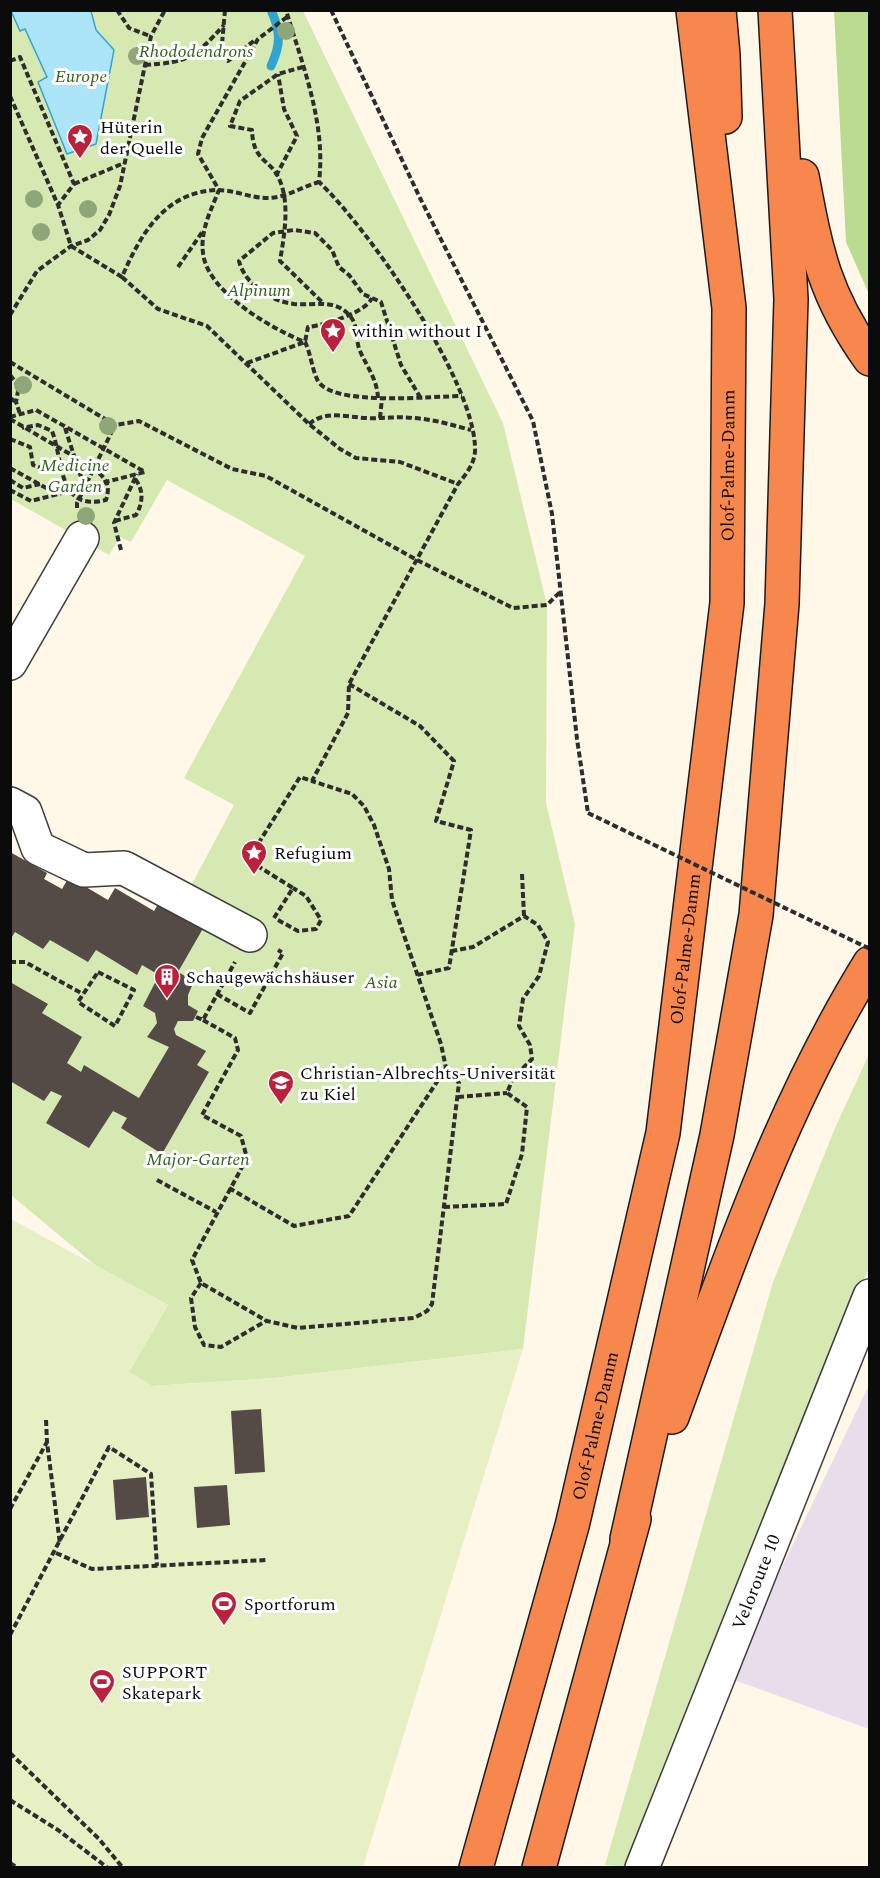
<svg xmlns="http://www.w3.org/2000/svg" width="880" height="1878" font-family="Spectral,serif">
<rect width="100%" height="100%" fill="#fff8e9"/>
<polygon fill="#e8deeb" points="869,1385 869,1729 729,1678"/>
<g fill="#d6e9b3">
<polygon points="11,11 303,11 503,423 547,605 546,803 575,924 523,1349 274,1378 152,1386 129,1372 168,1305 95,1265 11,1195 10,852 47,873 44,879 62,889 108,900 115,888 154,911 184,899 234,805 184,778 305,556 167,480 131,542 120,537 109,555 11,499"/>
<polygon points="869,1054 869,1269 828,1356 630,1867 605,1865 773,1282 835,1128"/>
</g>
<polygon fill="#bbdb91" points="834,11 869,11 869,294 846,242"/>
<polygon fill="#e7f0c5" points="11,1219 168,1305 129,1372 152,1386 274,1378 523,1349 363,1867 11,1867"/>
<polygon fill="#ace5f7" stroke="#32a4d0" stroke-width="1.5" points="11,11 91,11 96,30 114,50 96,144 67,154 38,82 47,77 25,29 20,31"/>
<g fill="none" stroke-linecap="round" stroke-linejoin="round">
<path stroke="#32a4d0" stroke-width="9" d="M 271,10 C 281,32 281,44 271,66"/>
</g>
<g fill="#544b47">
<polygon points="10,852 47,873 44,879 62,889 69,877 108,900 115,888 154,911 161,899 205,925 178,972 194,981 188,995 188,1005 198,1011 193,1021 178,1021 174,1029 176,1035 206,1051 197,1065 209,1072 162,1154 121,1128 127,1118 113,1111 89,1148 46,1123 62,1096 51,1091 44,1101 10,1081 10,982 48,1004 42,1013 82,1037 67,1063 81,1072 84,1065 139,1098 169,1047 147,1037 157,1023 155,1013 143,1006 159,975 142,965 137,975 96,950 88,962 50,940 43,949 15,932 10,940"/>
<polygon points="261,1409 265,1472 235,1474 231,1411"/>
<polygon points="146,1477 149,1517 116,1520 113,1480"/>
<polygon points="227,1485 230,1525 197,1528 194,1487"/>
</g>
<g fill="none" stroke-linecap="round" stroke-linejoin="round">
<defs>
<g id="minor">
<polyline points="10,663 82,538"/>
<polyline points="10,804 25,812 38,848 84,870 124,868 250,935"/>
<path id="s1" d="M 642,1868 L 870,1296"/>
</g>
<g id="highway">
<polyline points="719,10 723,55 725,117"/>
<path d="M 802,176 C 816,251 824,295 870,359"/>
<path d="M 672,1417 C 729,1261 782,1105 870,963"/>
<polyline points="627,1539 717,1135 756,915 782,604 791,299 775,10"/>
<path id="s2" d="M 476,1868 L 572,1526 L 663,1133 L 727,603 L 729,308 L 693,10"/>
<polyline points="539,1868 634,1519"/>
</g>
</defs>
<use href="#minor" stroke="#3e3e3e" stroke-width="36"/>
<use href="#highway" stroke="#1c1c1c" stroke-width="36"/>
<g stroke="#2d2d2d" stroke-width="4" stroke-dasharray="6 3" stroke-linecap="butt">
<polyline points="117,10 129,28 150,36"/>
<polyline points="225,10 221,55 228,61 255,40"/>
<polyline points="331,10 420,198 533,421 552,514 577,739 588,813"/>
<path d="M 287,17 L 258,39 L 202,138 L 198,154 L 219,190 C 211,210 200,231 203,253 C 207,292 272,329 305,342 C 311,354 312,370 318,381 C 333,407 434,396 462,396"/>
<polyline points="10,61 20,57 74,184 58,205"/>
<path d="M 145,65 C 189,62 194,58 224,25"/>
<path d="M 303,67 L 278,74 L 240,101 L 230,126 L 252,130 C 253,163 271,158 280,181 C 290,205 284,237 280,261 L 322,302"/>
<path d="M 10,96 L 58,205 L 71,246 L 122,277 C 141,233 165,192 217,190 C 234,190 251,198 267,198 C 286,198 301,187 319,182"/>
<polyline points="276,176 297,136 284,109 278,74"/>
<polyline points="74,184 124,163"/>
<polyline points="178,267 203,231"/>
<polyline points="122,277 158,309 207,326 309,424 340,449 356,458 400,462 458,484"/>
<polyline points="10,315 37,271 71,246 88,240 100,230 109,215 120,186 151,36 165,10"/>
<polyline points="10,362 115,425 139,421 232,469 266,476 417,560 513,608 547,605 561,591"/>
<path d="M 247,363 L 305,342 L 308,327 C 325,325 365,313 372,298"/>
<polyline points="10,375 19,386 16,402 20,414"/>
<polyline points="10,398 16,402"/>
<path d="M 378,398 C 377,379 367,367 360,351 C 355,340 359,326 350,316 C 335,298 314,306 294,304 C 270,301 245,284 239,261 L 273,233 L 294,230 L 315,233 L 332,250 L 339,267 L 349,275 L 363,294 L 381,302 L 401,365 L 420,397"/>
<polyline points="10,417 36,410 145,472 31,501 10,490"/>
<polyline points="380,418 382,398"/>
<polyline points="10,419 75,457"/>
<path d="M 309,424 C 326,410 345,417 366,418 C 382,419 397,416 413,418 C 433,419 452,425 471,430"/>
<polyline points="65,428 84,486"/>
<path d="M 10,439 L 30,447 L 33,465 C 59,475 68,468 94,469 C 106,478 111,485 106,500 C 57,512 64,462 52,431 L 38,425 L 22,428"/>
<polyline points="10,468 57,494"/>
<polyline points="10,480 23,488 40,484"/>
<polyline points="77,508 77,503 115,425"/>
<path d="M 115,521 L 136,515 C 143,503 144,490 135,479"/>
<polyline points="121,550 114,523 137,474"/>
<polyline points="349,684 420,726 454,761 436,821 471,830 449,968 417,975"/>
<polyline points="522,874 524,916"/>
<path d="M 274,918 L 293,888 L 248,860 L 300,777 L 312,781 L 348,713 L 349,684 L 458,484 C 467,473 476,462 475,447 C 473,379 369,229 319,182 C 326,123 303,67 286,10"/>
<polyline points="278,920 298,931 316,929 321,920 306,896 293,888"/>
<polyline points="10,962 25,962 83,994"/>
<polygon points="98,972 134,990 115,1026 78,1002"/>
<polyline points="217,994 250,1013 283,953 278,950"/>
<polyline points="196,1017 203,1020 235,962"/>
<polyline points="203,1020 235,1038 238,1050 202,1115 241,1136 247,1158 192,1260 201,1283 267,1321 298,1328 414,1318 427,1311 432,1304 459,1083 446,1068 441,1044 392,900 389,869 374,825 364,806 352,794 312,781"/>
<polyline points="458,1097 507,1093"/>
<polyline points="157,1180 216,1212"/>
<polyline points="229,1188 294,1226 349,1216 446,1068"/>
<polyline points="444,1207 506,1204 522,1154 527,1107 507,1093 513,1078 532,1059 530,1045 519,1026 523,999 539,976 548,942 538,925 524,916 473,947 452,951"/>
<polyline points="201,1283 191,1298 195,1327 204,1345 221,1347 266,1321"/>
<polyline points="46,1420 47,1442"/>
<polyline points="10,1509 47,1442 60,1544"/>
<polyline points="56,1553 92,1569 267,1560"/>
<polyline points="10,1635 109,1447 151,1474 157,1566"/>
<polyline points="10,1753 99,1839 123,1868"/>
<polyline points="10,1800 58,1830 108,1868"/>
<polyline points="10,1863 18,1868"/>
</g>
<use href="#minor" stroke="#fff" stroke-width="33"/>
<use href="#highway" stroke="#f8874e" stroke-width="33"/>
<polyline stroke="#2d2d2d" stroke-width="4" stroke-dasharray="6 3" stroke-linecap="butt" points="588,813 870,949"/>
</g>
<g fill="#8fa678">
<circle cx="286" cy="31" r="9"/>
<circle cx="137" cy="56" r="9"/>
<circle cx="34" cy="199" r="9"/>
<circle cx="88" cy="209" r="9"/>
<circle cx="41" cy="232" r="9"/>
<circle cx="23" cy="385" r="9"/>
<circle cx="108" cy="426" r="9"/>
<circle cx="86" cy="516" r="9"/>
</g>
<defs>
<symbol id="sight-pin" viewBox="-11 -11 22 30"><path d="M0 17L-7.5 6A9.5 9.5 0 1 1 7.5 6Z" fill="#bd203b" stroke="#fff"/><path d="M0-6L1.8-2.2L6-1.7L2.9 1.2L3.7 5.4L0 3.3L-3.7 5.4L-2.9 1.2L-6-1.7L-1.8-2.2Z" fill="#fff"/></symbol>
<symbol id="building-pin" viewBox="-11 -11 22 30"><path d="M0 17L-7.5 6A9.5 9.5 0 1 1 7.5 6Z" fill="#bd203b" stroke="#fff"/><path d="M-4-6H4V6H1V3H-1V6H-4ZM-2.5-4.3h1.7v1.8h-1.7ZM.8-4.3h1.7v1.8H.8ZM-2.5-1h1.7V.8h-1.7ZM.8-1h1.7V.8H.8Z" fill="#fff"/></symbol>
<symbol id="university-pin" viewBox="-11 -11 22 30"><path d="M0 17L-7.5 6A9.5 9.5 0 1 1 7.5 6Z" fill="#bd203b" stroke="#fff"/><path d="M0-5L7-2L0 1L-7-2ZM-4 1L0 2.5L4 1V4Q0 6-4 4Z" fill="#fff"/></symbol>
<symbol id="stadium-pin" viewBox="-11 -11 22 30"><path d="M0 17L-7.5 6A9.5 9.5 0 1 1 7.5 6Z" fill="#bd203b" stroke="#fff"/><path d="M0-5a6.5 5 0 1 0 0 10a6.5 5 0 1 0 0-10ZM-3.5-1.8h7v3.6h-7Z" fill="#fff"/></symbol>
</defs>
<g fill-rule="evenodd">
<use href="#sight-pin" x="65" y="122" width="30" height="40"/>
<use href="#sight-pin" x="318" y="316" width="30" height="40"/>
<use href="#sight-pin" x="239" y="838" width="30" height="40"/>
<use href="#building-pin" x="152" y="962" width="30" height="40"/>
<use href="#university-pin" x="266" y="1068" width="30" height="40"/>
<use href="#stadium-pin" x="209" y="1589" width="30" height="40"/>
<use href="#stadium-pin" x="87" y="1667" width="30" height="40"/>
</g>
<g text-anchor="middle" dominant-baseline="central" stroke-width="6" stroke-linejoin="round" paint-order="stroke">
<g font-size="18" font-style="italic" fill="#33631b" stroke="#fff">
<text x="196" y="51">Rhododendrons</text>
<text x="81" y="76">Europe</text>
<text x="259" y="290">Alpinum</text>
<text x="75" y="465">Medicine<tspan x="75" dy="21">Garden</tspan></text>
<text x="381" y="982">Asia</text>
<text x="198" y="1159">Major-Garten</text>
</g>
<g font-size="18" fill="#0b0b0b" stroke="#fff" text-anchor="start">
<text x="100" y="127">Hüterin<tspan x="100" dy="21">der Quelle</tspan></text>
<text x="352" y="331">within without I</text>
<text x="274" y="853">Refugium</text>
<text x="186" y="977">Schaugewächshäuser</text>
<text x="300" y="1073">Christian-Albrechts-Universität<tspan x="300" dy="21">zu Kiel</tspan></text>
<text x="244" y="1604">Sportforum</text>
<text x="122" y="1672">SUPPORT<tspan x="122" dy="21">Skatepark</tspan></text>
</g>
<g font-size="18" fill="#0b0b0b" stroke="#fff">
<text stroke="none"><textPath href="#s2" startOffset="1430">Olof-Palme-Damm</textPath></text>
<text stroke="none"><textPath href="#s2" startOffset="944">Olof-Palme-Damm</textPath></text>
<text stroke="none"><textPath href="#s2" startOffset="458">Olof-Palme-Damm</textPath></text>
<text stroke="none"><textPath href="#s1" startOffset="308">Veloroute 10</textPath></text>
</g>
</g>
<rect width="880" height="1878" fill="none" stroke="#0b0b0b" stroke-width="24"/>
</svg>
